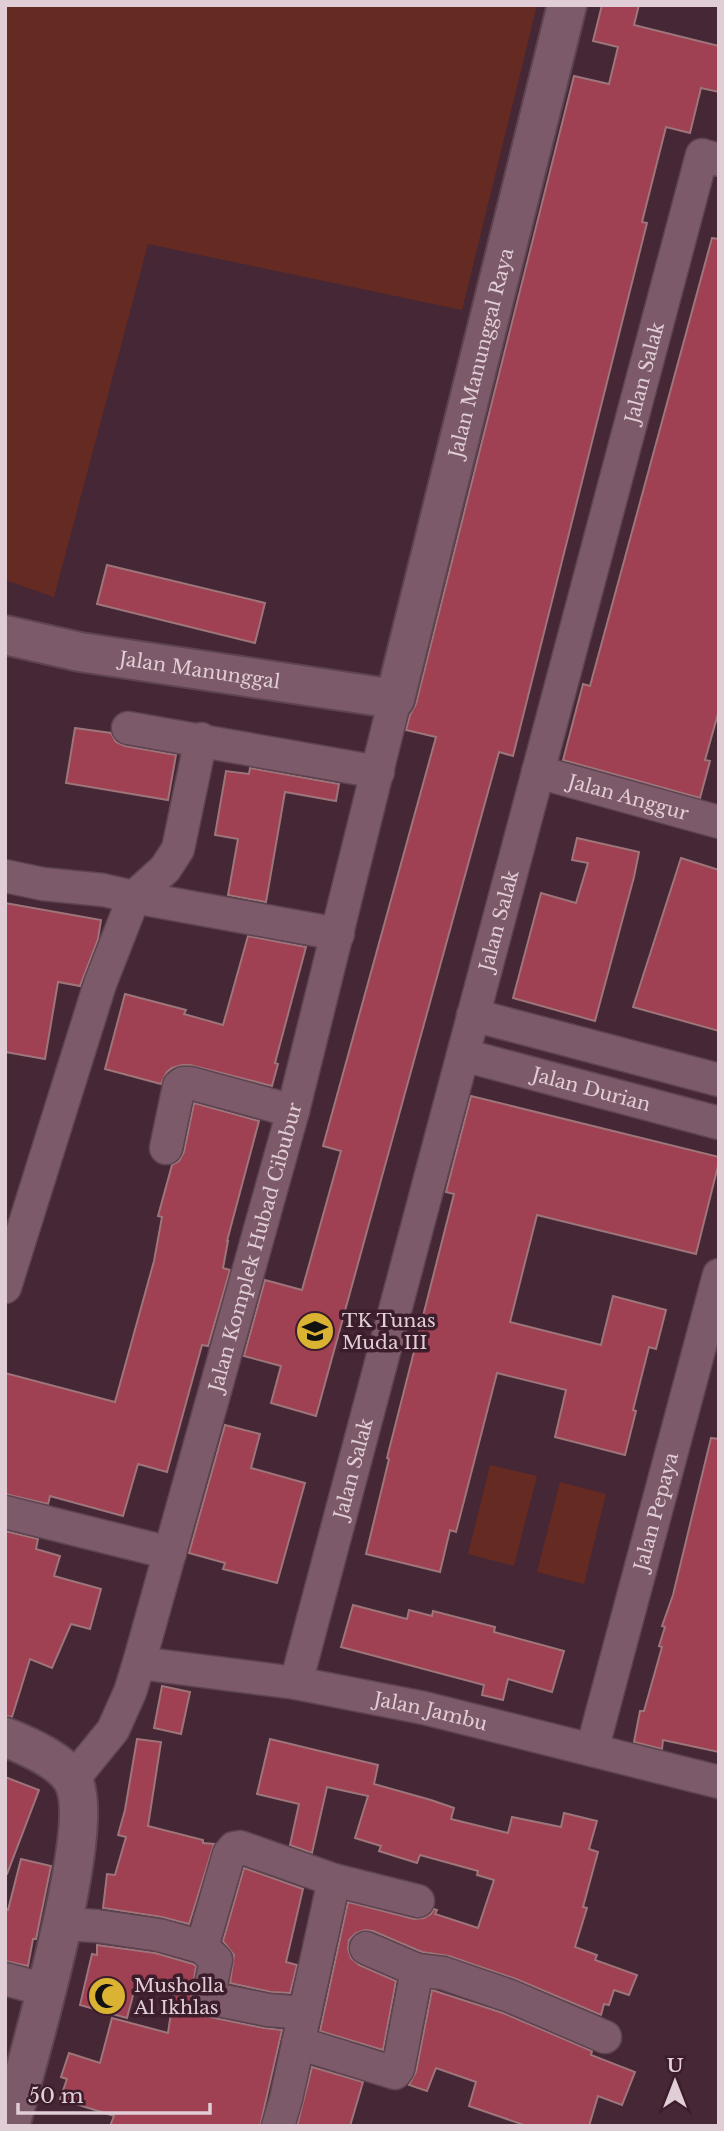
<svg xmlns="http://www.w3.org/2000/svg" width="724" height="2131" font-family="'Libre Baskerville',serif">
<rect width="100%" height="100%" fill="#452735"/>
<g fill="#652b22">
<polygon points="5,5 537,5 462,310 148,244 54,597 5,580"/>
<polygon points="490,1465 537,1476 514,1566 468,1554"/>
<polygon points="560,1482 606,1494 584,1584 537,1572"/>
</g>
<g fill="#9f4053" stroke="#9d757a" stroke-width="2">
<polygon points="602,5 639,5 634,25 719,46 719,92 701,88 690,133 666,127 642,222 647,223 513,756 499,752 316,1416 271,1403 281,1366 244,1356 265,1280 302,1290 341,1151 323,1146 436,737 406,730 410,715 416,704 574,76 609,84 618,47 593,41"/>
<polygon points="712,238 719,239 719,710 705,760 710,761 700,798 563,760 583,684 590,686"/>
<polygon points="107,565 265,603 255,643 97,604"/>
<polygon points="75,728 111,733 116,742 125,746 176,755 168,800 66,783"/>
<polygon points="250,768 339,784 336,801 285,792 266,902 228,895 238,839 215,835 226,771 249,774"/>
<polygon points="577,838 639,852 634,877 595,1021 513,998 541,893 576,903 588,863 572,860"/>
<polygon points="681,858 719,870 719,1031 633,1007"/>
<polygon points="5,903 101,920 98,939 80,986 58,982 45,1059 5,1052"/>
<polygon points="248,936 306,947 275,1063 278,1064 272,1086 190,1065 182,1065 172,1068 167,1072 161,1084 105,1069 125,994 186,1010 184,1014 223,1025"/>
<polygon points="471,1096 719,1157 719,1162 696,1254 537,1215 510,1322 601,1345 613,1296 666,1310 656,1349 649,1347 633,1410 636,1411 625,1455 555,1437 566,1390 497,1373 456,1532 450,1530 440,1572 366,1554 389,1459 387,1458 454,1194 446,1192"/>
<polygon points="194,1103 259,1121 227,1241 228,1241 223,1268 230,1270 208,1346 202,1345 167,1472 138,1464 123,1516 50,1496 48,1504 5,1494 5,1373 115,1402 154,1261 162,1217 158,1216 172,1165 179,1161 184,1152"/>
<polygon points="225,1425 260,1434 251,1468 305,1483 277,1583 223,1569 225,1563 189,1553"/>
<polygon points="711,1438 719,1439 719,1752 663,1740 662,1749 634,1742 640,1711 644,1711 662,1647 659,1646 665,1627 662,1626 673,1595"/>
<polygon points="5,1531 38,1539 36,1549 60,1556 54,1576 101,1589 90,1629 71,1624 52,1668 30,1659 12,1717 5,1716"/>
<polygon points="353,1605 407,1619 409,1610 432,1616 433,1611 495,1627 494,1632 564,1651 552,1692 508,1679 503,1700 482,1695 484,1685 341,1647"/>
<polygon points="162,1686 190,1692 181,1734 154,1728"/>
<polygon points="137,1739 161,1742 148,1826 203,1840 203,1843 214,1844 189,1924 162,1917 103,1908 107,1874 115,1875 126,1837 118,1835 125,1810"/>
<polygon points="270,1739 378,1765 374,1784 431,1800 454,1808 451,1819 508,1833 512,1817 561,1827 564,1813 597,1821 589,1849 598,1852 583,1907 587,1908 575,1947 597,1955 595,1960 637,1975 629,1995 614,1990 609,2005 604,2004 601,2015 516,1979 449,1956 422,1952 373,1931 365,1930 356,1933 349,1940 348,1949 351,1958 359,1965 396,1981 383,2050 320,2031 348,1902 414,1919 424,1918 431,1914 434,1909 437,1910 435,1914 478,1928 494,1880 477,1875 478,1871 420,1855 417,1863 379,1851 381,1846 355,1838 368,1796 327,1787 312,1853 290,1845 299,1804 257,1794"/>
<polygon points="5,1777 39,1790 7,1874 5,1874"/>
<polygon points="21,1859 51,1866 36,1939 33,1939 28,1966 5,1961 5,1909 8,1910"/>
<polygon points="244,1868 303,1889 286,1962 297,1965 290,1993 271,1992 230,1983 234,1955 223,1941"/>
<polygon points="97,1945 155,1953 193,1964 196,1966 191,1999 202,2012 210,2017 264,2028 282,2030 260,2126 110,2126 114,2116 60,2099 67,2079 61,2077 69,2053 100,2063 112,2018 168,2033 175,1985 136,1984 127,2018 80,2005 92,1954 97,1955"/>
<polygon points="432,1990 503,2013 592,2051 591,2055 635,2072 622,2105 598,2096 589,2126 527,2126 469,2106 476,2082 436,2068 427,2091 409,2085 416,2072"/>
<polygon points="312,2067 363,2082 350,2126 297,2126"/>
</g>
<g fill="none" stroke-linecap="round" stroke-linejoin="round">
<defs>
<g id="minor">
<polyline points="128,728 378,772"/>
<path id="s1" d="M 538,772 L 719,822"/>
<polyline points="5,876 43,884 103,890 134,897 338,934"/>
<polyline points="473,1015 719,1080"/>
<path id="s2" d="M 463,1055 L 719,1123"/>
<polyline points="166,1148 179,1086 183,1083 190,1083 293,1111"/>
<polyline points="5,1287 100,984 134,897 165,869 178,849 201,739"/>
<polyline points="5,1512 170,1553"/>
<path id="s3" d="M 139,1663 L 296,1683 L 424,1708 L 719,1782"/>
<path id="s4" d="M 296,1683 L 702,155 L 719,160"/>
<path id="s5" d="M 592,1750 L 719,1275"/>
<path id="s6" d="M 73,1779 L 113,1730 L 130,1692 L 139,1663 L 293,1111 L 395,699"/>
<polyline points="63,1924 97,1926 159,1935 202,1947 216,1960 209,1994 214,1999 268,2010 305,2013"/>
<polyline points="202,1947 229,1854 234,1848 240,1847 334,1880 418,1901"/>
<polyline points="366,1948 417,1970"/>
<polyline points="5,1979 46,1990"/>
<polyline points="298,2043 395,2073 398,2069 417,1970 443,1973 510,1996 605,2037"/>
<polyline points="278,2126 286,2099 334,1880"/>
</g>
<g id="tertiary">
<path id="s7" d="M 5,635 L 80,652 L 395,699 L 567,5"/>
<path d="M 5,1737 C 25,1745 60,1760 72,1779 C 100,1822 25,2068 10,2126"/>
</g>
</defs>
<use href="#minor" stroke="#5e4451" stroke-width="35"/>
<use href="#tertiary" stroke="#5e4451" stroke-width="42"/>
<use href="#minor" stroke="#7c5a69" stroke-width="32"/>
<use href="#tertiary" stroke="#7c5a69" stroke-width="38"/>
</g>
<defs>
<symbol id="school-disc" viewBox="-11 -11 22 22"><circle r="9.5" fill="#dab333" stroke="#3b1d2b"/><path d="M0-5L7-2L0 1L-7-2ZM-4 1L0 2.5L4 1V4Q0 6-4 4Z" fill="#111"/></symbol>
<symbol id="mosque-disc" viewBox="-11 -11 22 22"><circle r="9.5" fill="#dab333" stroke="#3b1d2b"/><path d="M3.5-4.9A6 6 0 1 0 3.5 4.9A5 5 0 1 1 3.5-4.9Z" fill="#111"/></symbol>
</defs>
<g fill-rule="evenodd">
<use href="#school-disc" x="293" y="1309" width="44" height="44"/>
<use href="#mosque-disc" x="85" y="1974" width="44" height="44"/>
</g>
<g text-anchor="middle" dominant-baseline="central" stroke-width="7" stroke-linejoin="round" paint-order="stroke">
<g font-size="19" fill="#e1cdd5" stroke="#3b1d2b">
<text stroke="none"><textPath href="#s7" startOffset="752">Jalan Manunggal Raya</textPath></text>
<text stroke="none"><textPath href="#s4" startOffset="1356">Jalan Salak</textPath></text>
<text stroke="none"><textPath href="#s7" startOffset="198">Jalan Manunggal</textPath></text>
<text stroke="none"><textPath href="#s1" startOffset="94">Jalan Anggur</textPath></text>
<text stroke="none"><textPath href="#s4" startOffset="789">Jalan Salak</textPath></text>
<text stroke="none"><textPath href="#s2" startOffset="133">Jalan Durian</textPath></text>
<text stroke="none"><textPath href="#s6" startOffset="567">Jalan Komplek Hubad Cibubur</textPath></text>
<text stroke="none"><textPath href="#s4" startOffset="222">Jalan Salak</textPath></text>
<text stroke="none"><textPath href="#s5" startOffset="247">Jalan Pepaya</textPath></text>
<text stroke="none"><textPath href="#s3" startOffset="296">Jalan Jambu</textPath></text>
</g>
<g font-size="19" fill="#e1cdd5" stroke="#3b1d2b" text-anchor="start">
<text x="342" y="1320">TK Tunas<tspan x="342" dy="22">Muda III</tspan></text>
<text x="134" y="1985">Musholla<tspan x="134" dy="22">Al Ikhlas</tspan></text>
</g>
</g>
<rect width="724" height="2131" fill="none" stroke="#e1cdd5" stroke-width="14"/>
<g transform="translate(675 2082)" stroke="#3b1d2b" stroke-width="5" paint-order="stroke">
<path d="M0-5L12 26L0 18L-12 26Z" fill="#e1cdd5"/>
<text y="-10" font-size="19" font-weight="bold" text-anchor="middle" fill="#e1cdd5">U</text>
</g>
<path d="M18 2103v10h192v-10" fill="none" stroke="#e1cdd5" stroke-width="3.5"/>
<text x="28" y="2103" font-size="21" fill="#e1cdd5" stroke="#3b1d2b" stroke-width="5" paint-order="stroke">50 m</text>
</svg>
